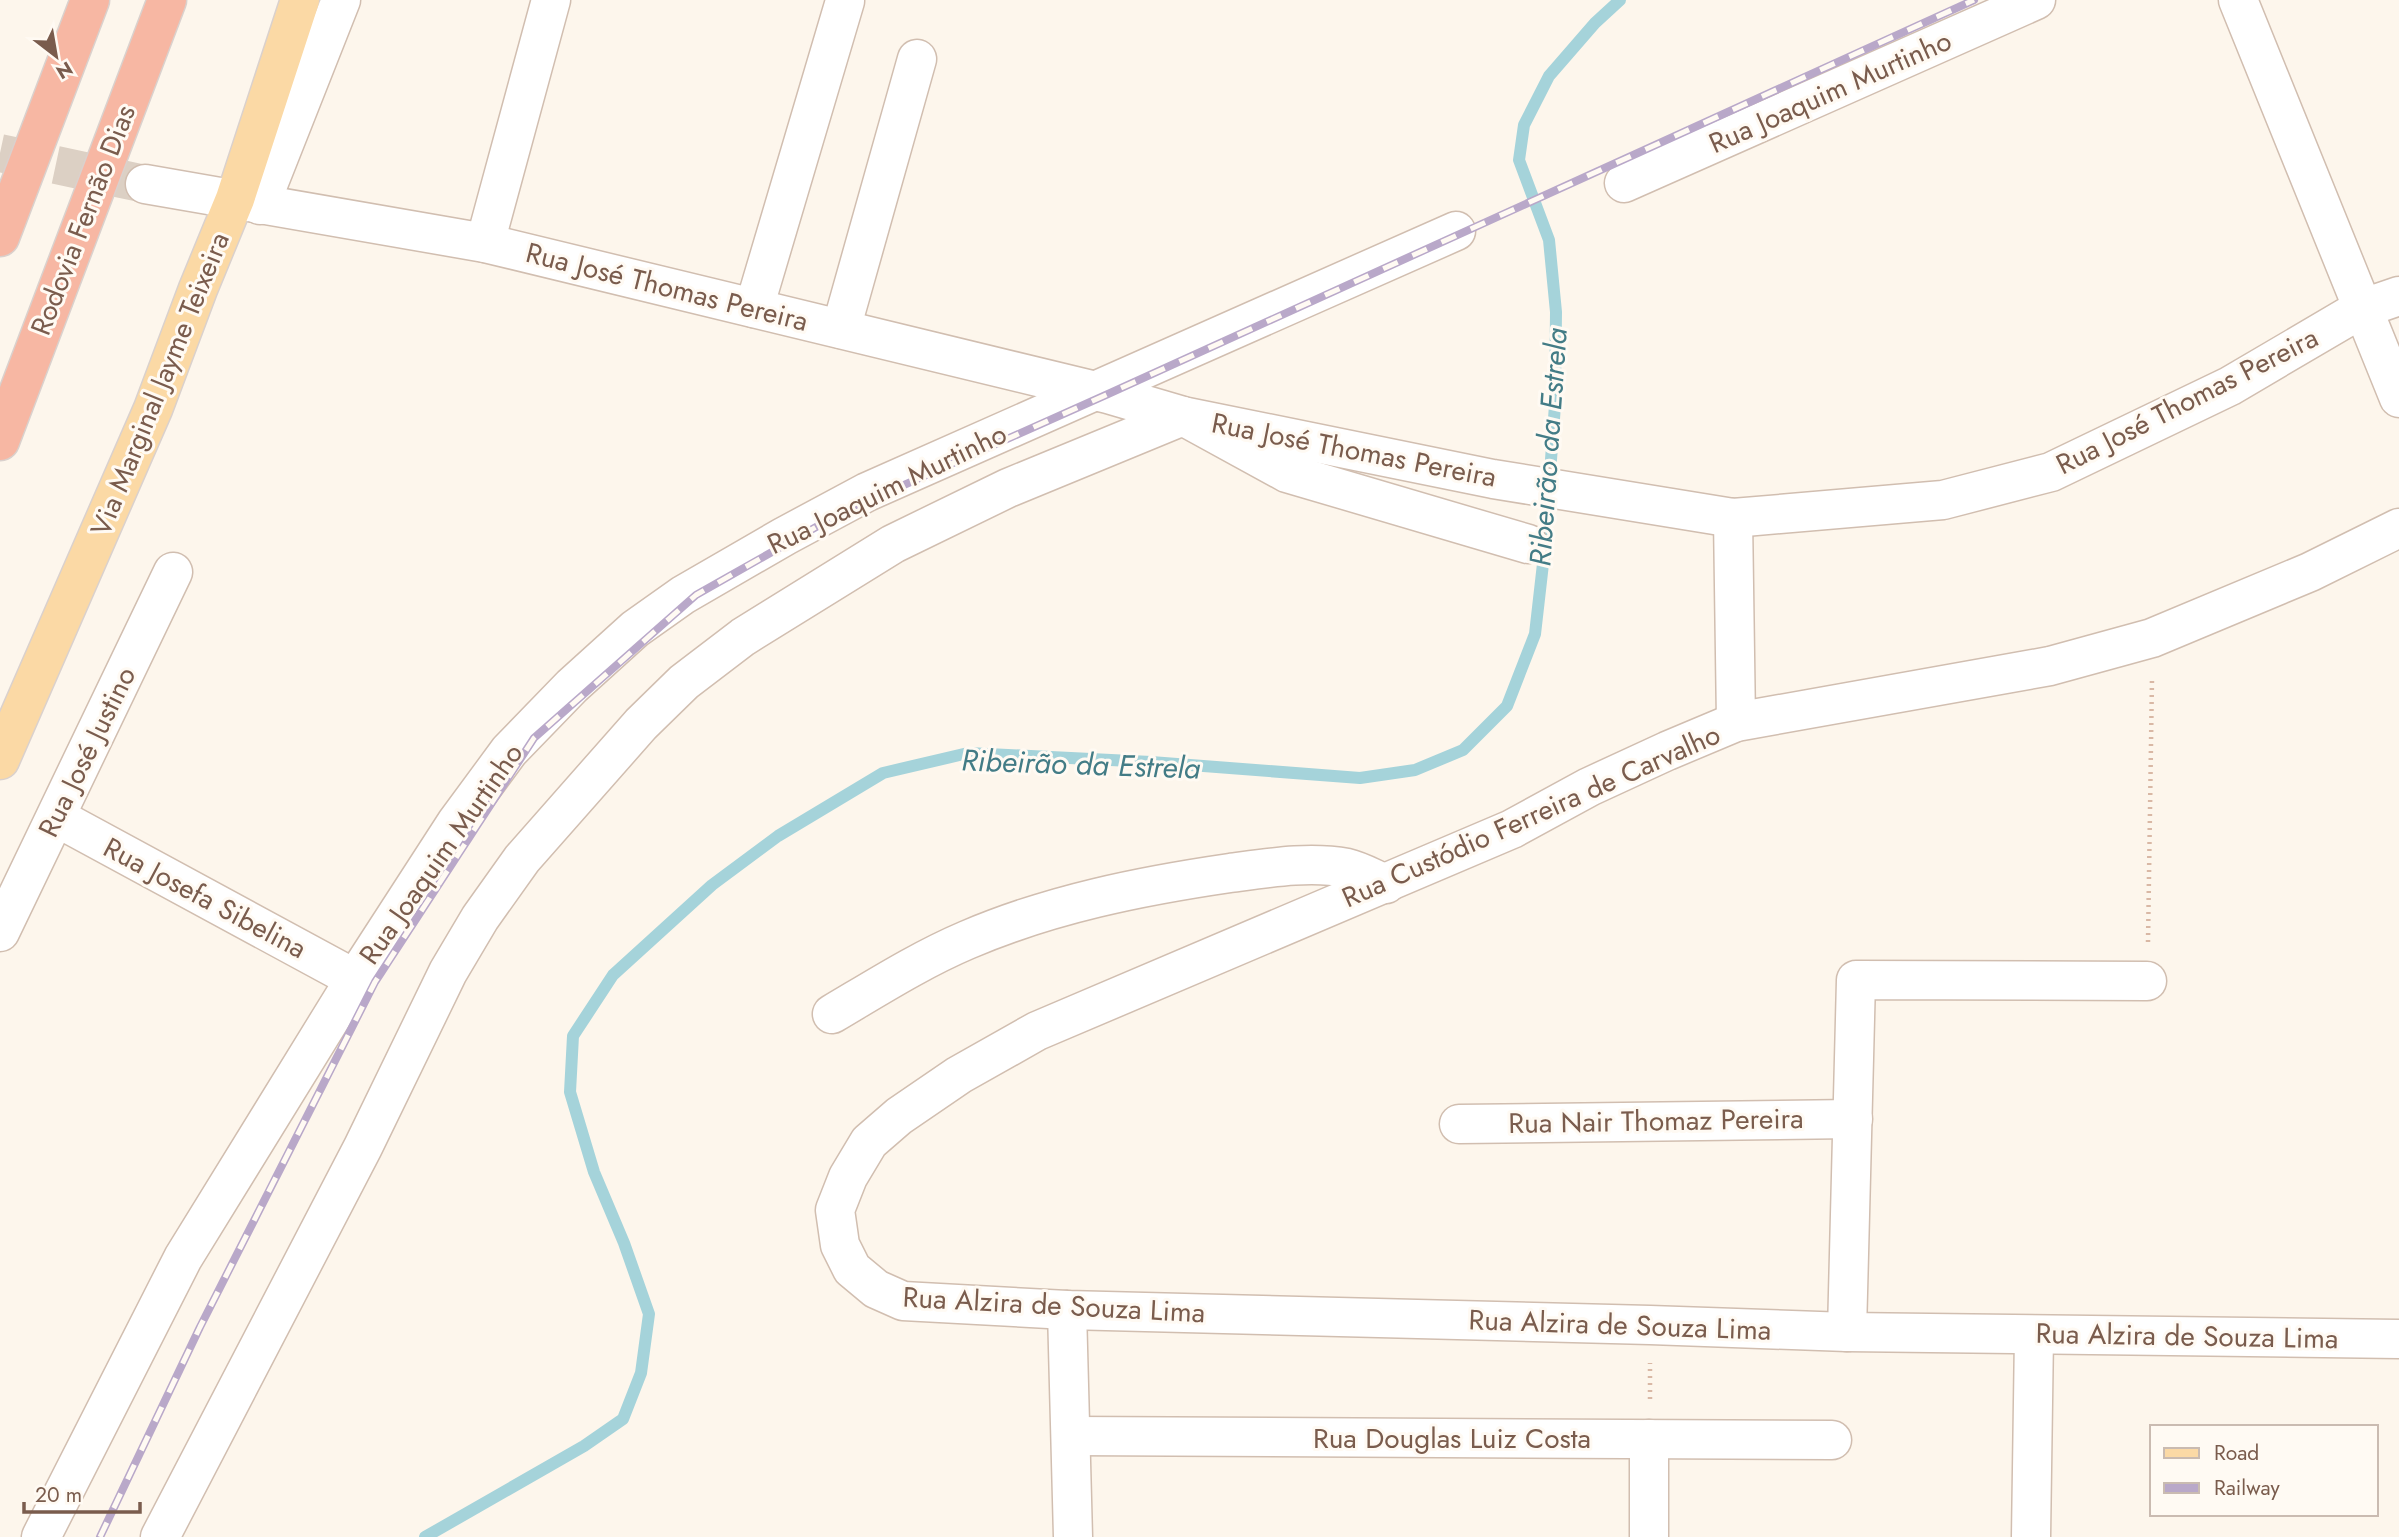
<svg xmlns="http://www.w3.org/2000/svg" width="2399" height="1537" font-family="Jost,sans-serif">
<rect width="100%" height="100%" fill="#fdf6ec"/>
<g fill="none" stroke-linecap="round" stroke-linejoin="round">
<polyline stroke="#a5d3da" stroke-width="12" points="425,1537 584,1446 623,1419 641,1373 649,1314 624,1243 594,1172 570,1092 573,1036 613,975 712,885 778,836 883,773 968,753 1151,762 1360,778 1415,770 1463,750 1507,706 1535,634 1544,555 1555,405 1556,312 1549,240 1519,160 1524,125 1549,76 1595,23 1620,0"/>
<polyline stroke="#dcd0c4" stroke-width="38" stroke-dasharray="38 19" stroke-linecap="butt" points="0,153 145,184"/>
<defs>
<g id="minor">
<polyline points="2238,0 2399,398"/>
<polyline points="1624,183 2036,0"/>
<polyline points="145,184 485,243 1108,394 1183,416 1493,479 1733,518 1943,500 2051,472 2230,386 2361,309 2399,296"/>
<polyline points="260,205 341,0"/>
<polyline points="485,243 551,0"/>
<polyline points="754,308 845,1"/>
<polyline points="841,329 917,59"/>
<polyline points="1733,518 1736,722"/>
<polyline points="2399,528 2310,572 2152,638 2050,666 1736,722 1667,751 1589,787 1512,829 1037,1031 959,1075 899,1116 869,1142 848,1177 835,1210 840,1245 852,1269 876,1289 903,1301 1067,1310 1650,1325 1847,1332 2399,1339"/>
<polyline points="56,817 355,979"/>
<polyline points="0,932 173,572"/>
<path d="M 832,1014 C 876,988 920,960 967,940 C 1051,904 1141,886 1230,873 C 1268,868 1309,861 1347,868 C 1360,871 1374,879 1386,884"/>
<polyline points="1459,1124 1853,1119"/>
<polyline points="1067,1310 1073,1537"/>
<polyline points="1847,1332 1856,980 2147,981"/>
<polyline points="1071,1436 1832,1440"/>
<polyline points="41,1537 183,1258 355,979 456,823 509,751 572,686 635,629 683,595 785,536 867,492 1456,231"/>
<polyline points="160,1537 363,1147 448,972 480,918 522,859 641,724 684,682 743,637 893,544 1008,488 1183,416 1287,473 1528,544"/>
<polyline points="1649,1537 1649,1439"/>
<polyline points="2031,1537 2034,1335"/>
</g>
<polyline id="major" points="0,760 153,409 198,289 235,199 300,0"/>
<g id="highway">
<polyline points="0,237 90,0"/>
<polyline points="0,441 167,0"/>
</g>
</defs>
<use href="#minor" stroke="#d1beb0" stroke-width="41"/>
<use href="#major" stroke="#dad1cd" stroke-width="41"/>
<use href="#highway" stroke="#dad1cd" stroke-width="41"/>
<g stroke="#d9b8a5" stroke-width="4.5" stroke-dasharray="2 5" stroke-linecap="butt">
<polyline points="2148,942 2152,678"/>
<polyline points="1650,1399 1650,1363"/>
</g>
<use href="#minor" stroke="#fff" stroke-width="38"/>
<use href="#major" stroke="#fbd9a5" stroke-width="38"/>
<use href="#highway" stroke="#f7b7a3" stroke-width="38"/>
<defs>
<polyline id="rail" points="100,1537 200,1327 375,982 534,738 696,595 839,514 1108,394 1974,0"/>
</defs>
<use href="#rail" stroke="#b9a8c9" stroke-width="8"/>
<use href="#rail" stroke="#fffaf3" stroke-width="5" stroke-dasharray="16" stroke-linecap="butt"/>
</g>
<g text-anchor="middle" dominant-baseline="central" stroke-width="6" stroke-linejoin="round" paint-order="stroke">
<g font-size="28" fill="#7a5c4d" stroke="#fffaf3">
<text transform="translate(1830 92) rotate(-24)">Rua Joaquim Murtinho</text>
<text transform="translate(83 220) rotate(-69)">Rodovia Fernão Dias</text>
<text transform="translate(667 287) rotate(14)">Rua José Thomas Pereira</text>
<text transform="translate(160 384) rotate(-68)">Via Marginal Jayme Teixeira</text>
<text transform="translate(2187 401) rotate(-27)">Rua José Thomas Pereira</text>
<text transform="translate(1354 450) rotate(11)">Rua José Thomas Pereira</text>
<text transform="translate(887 489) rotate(-26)">Rua Joaquim Murtinho</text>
<text transform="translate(87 752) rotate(-64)">Rua José Justino</text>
<text transform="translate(1531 816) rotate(-24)">Rua Custódio Ferreira de Carvalho</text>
<text transform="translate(441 854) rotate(-55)">Rua Joaquim Murtinho</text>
<text transform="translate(205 898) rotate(28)">Rua Josefa Sibelina</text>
<text transform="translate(1656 1121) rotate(-1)">Rua Nair Thomaz Pereira</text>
<text transform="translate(1054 1305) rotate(3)">Rua Alzira de Souza Lima</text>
<text transform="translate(1620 1325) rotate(2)">Rua Alzira de Souza Lima</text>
<text transform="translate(2187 1336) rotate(1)">Rua Alzira de Souza Lima</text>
<text x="1452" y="1438">Rua Douglas Luiz Costa</text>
</g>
<g font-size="30" font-style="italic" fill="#437c86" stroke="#fffaf3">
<text transform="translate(1548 447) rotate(-86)">Ribeirão da Estrela</text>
<text transform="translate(1081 764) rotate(2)">Ribeirão da Estrela</text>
</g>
</g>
<rect x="2150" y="1425" width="228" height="91" fill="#fffaf3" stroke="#cabbb1" stroke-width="2"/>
<rect x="2164" y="1448" width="35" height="10" fill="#fbd9a5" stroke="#cabbb1" stroke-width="2"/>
<text x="2214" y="1460" font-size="21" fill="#7a5c4d">Road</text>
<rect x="2164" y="1483" width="35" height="10" fill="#b9a8c9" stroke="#cabbb1" stroke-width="2"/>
<text x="2214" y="1495" font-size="21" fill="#7a5c4d">Railway</text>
<g transform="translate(56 56) rotate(149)" stroke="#fffaf3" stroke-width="5" paint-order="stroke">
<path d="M0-5L12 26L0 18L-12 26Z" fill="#7a5c4d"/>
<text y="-10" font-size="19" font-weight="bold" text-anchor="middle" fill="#7a5c4d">N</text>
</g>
<path d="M24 1502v10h116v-10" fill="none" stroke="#7a5c4d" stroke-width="3.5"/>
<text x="35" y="1502" font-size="21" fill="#7a5c4d" stroke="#fffaf3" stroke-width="5" paint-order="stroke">20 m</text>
</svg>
